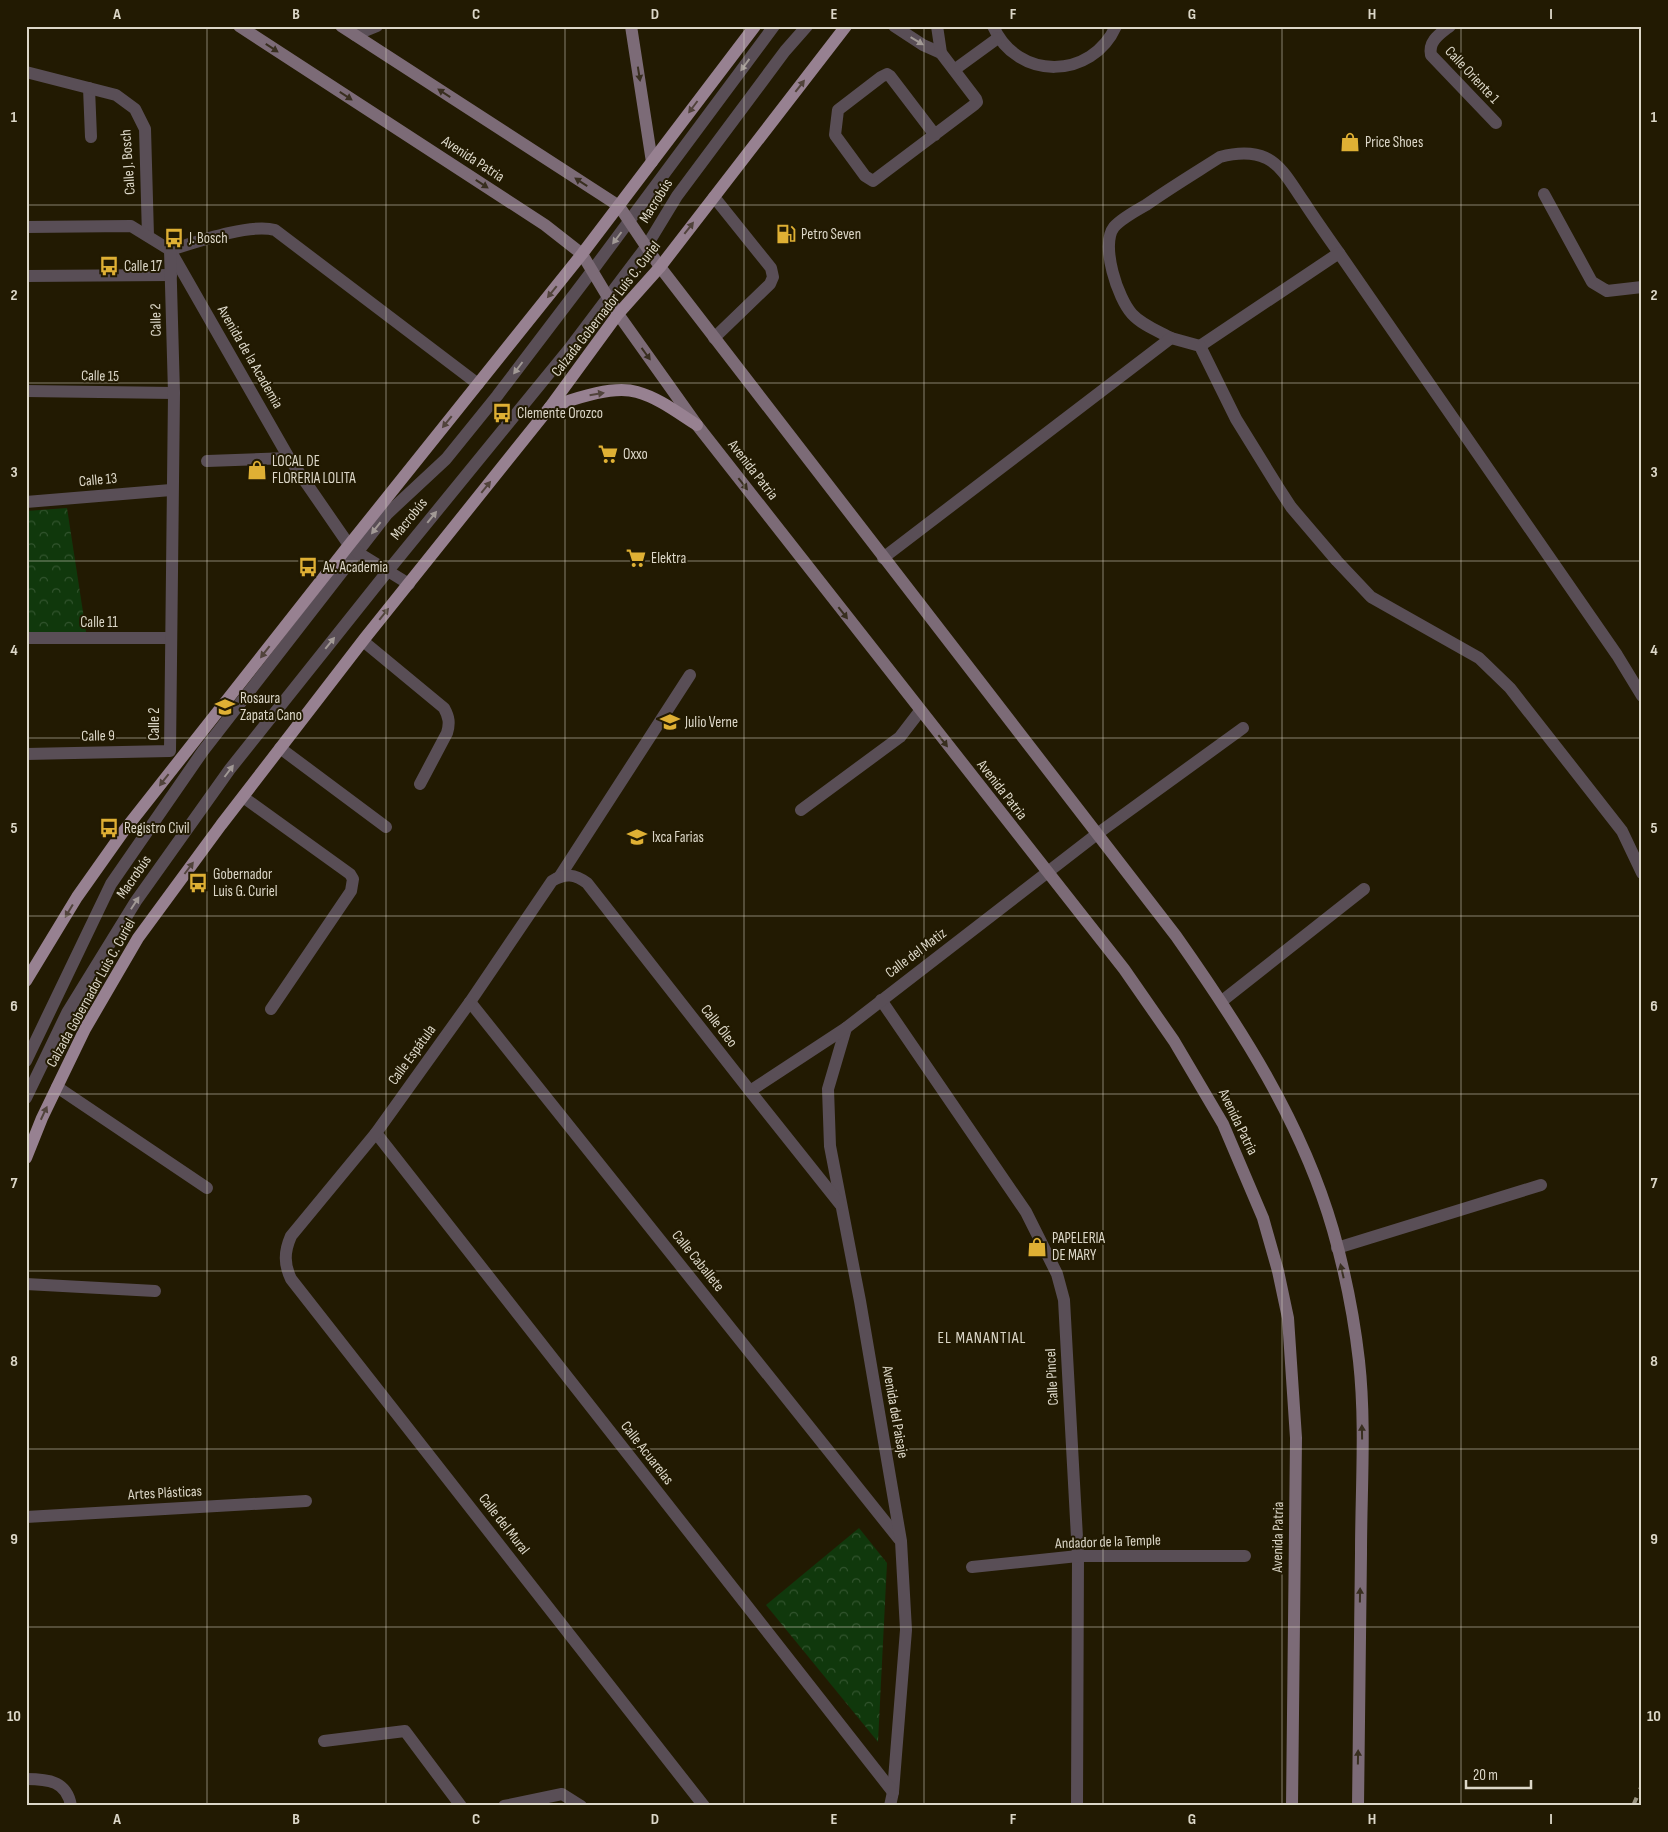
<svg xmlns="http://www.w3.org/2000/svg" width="1668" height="1832" font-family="'Sofia Sans Condensed',sans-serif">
<defs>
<pattern id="forest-crowns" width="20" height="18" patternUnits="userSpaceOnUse" patternTransform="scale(1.25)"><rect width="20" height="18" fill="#10380c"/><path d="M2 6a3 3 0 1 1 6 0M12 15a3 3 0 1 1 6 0" fill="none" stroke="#32542e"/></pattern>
</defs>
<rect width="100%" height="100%" fill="#221a02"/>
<g fill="url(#forest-crowns)">
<polygon points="67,508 87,638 26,638 26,511"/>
<polygon points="859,1528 887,1563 878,1742 766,1605"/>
</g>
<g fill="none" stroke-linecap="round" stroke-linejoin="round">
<g stroke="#594e56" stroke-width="12">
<polyline points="894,26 923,45 941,53"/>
<path d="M 993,26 C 1017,81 1092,80 1116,26"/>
<path d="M 1450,26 C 1440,34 1428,41 1431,55 L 1496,123"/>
<polyline points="954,70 998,38"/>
<polyline points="89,88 91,137"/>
<polyline points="935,135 890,76 887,74 881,77 838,110 835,135 865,176 873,181 974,105 977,102 976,99 941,53 937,26"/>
<polyline points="1544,194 1592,282 1607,291 1642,287"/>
<polyline points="714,338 770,284 773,277 771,268 714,197"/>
<path d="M 1171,338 C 1158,331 1142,325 1132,314 C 1118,299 1100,245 1114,227 C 1121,219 1137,210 1146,205 C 1170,188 1195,173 1220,157 C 1235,153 1251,151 1266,158 C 1284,167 1293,187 1304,202 C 1315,219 1327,236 1339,253"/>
<polyline points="1200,346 1339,253 1617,655 1642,696"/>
<polyline points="207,461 289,458"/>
<polyline points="883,558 1171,338 1200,346 1236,419 1278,487 1291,507 1337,561 1371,597 1479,658 1510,688 1622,831 1642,873"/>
<path d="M 363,641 L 444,708 C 449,717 450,723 447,733 L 420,784"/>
<polyline points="280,748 386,827"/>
<polyline points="243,797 350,874 353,879 351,891 271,1009"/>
<polyline points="801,810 900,737 920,711"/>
<polyline points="1097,834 1243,728"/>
<polyline points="560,876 690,675"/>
<polyline points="1222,1001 1364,889"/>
<polyline points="26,1061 111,884 203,751 387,514 446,459 497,396 592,271 774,26"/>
<polyline points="57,1087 207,1188"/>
<polyline points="26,1098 67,1013 136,901 230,769 387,572 569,349 646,247 677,196 785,51 807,26"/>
<polyline points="1337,1248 1541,1185"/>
<polyline points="26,1284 155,1291"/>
<polyline points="26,1517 306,1501"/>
<polyline points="324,1741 405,1731 461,1806"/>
<path d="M 26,1779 C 48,1779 67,1781 71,1806"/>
<polyline points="504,1806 562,1794 581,1806"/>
</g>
<g stroke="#594e56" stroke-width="12">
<polyline points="355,35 377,26"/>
<polyline points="26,72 116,95 135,109 145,129 148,236"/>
<polyline points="26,227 131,226 170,250 289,458 349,545 357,552 409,584"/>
<path d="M 170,250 C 196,242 250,223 275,230 L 478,384"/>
<polyline points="26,276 171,275"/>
<polyline points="26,391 174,393"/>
<polyline points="26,502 171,490"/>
<polyline points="26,638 171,638"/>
<polyline points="26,754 170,751 174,393 170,250"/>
<polyline points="881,1000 1026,1212 1057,1274 1064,1300 1078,1556 1077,1806"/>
<polyline points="470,1002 899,1539"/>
<polyline points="846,1028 828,1089 830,1146 860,1301 901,1541 906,1630 893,1792 890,1806"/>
<polyline points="750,1091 846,1028 1097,834"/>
<polyline points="376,1133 893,1792"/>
<polyline points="972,1567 1078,1556 1245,1556"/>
<path d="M 704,1806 L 291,1279 C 284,1264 284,1252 291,1236 L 376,1133 L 470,1002 L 552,881 C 565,873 575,874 587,883 L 750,1091 L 840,1204"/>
</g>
<g stroke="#7c6b77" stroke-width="12">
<polyline points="239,26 545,225 582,254 618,314 697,425 1124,969 1174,1041 1223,1124 1263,1218 1278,1271 1288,1318 1296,1438 1292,1806"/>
<path d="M 341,26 L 619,206 L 660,267 L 1176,936 C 1240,1027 1302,1122 1333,1230 C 1345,1272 1354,1317 1359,1361 C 1366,1424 1361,1490 1361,1553 C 1360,1638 1359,1722 1358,1806"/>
<polyline points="631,26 652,162"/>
</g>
<g stroke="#978191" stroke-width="12">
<path d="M 550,407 C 574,399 612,385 637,392 C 659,398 678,413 697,425"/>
<polyline points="26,981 77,897 123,832 349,545 582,254 755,26"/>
<polyline points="26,1158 42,1118 85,1029 138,938 221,825 365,638 550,407 618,314 660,267 846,26"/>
</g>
<polyline stroke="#999380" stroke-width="4" stroke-dasharray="9 9" stroke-linecap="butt" points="1633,1806 1642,1785"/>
</g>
<defs><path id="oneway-solid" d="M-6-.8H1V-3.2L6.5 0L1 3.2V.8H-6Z" transform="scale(1.25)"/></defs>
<g fill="#a19995">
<use href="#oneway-solid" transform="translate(917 41) rotate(31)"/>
<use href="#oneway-solid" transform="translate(745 65) rotate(126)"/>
<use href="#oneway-solid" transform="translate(617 238) rotate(127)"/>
<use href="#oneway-solid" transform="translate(518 368) rotate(127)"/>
<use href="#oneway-solid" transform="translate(432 517) rotate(-51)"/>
<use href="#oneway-solid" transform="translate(376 528) rotate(128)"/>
<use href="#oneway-solid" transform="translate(330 643) rotate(-51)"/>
<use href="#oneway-solid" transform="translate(229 771) rotate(-53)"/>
<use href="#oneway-solid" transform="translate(135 903) rotate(-57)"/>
</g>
<g fill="#382e1f">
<use href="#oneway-solid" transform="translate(272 48) rotate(33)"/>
<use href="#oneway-solid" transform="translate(639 74) rotate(81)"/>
<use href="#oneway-solid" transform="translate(444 93) rotate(-147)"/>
<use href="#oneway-solid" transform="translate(346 96) rotate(33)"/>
<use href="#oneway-solid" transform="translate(581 182) rotate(-147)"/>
<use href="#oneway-solid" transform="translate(482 184) rotate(33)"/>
<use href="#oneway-solid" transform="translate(646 354) rotate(54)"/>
<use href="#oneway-solid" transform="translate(743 484) rotate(52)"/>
<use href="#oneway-solid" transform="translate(843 613) rotate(52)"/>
<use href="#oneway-solid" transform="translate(943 741) rotate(52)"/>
<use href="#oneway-solid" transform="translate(1342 1271) rotate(-103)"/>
<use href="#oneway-solid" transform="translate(1362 1432) rotate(-91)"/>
<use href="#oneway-solid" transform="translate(1360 1595) rotate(-89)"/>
<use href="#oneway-solid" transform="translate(1358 1757) rotate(-89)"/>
</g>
<g fill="#51433b">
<use href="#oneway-solid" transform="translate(800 86) rotate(-52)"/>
<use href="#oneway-solid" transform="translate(693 107) rotate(127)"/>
<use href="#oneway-solid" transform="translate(689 228) rotate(-52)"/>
<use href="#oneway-solid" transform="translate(552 292) rotate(129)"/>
<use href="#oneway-solid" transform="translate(597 394) rotate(-9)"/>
<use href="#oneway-solid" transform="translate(447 422) rotate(129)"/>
<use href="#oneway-solid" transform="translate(486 487) rotate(-51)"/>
<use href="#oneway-solid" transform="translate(384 614) rotate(-51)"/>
<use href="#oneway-solid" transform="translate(265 652) rotate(128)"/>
<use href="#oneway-solid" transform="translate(164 780) rotate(128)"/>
<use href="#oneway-solid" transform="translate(189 868) rotate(-53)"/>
<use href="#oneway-solid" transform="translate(69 911) rotate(121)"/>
<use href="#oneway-solid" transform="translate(44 1113) rotate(-65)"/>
</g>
<path fill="none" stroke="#dcd7c8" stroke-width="1" stroke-opacity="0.55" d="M 207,26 L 207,1806M 386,26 L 386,1806M 565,26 L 565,1806M 744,26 L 744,1806M 924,26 L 924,1806M 1103,26 L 1103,1806M 1282,26 L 1282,1806M 1461,26 L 1461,1806M 26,205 L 1642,205M 26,383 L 1642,383M 26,561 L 1642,561M 26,738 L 1642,738M 26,916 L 1642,916M 26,1094 L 1642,1094M 26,1271 L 1642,1271M 26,1449 L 1642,1449M 26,1627 L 1642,1627"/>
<defs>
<symbol id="shop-bare" viewBox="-9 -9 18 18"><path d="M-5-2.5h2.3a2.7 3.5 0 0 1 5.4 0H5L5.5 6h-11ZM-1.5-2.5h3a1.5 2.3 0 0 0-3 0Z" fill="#dfb034" stroke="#221a02" stroke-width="2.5" paint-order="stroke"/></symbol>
<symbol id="fuel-bare" viewBox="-9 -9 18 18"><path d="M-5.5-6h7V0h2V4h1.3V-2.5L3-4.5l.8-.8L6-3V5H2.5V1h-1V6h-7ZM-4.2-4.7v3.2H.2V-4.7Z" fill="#dfb034" stroke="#221a02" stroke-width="2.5" paint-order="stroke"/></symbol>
<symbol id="bus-bare" viewBox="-9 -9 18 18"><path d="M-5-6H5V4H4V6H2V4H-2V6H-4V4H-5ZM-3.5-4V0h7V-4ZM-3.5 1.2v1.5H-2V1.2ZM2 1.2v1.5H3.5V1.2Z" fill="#dfb034" stroke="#221a02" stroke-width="2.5" paint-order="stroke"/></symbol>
<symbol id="supermarket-bare" viewBox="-9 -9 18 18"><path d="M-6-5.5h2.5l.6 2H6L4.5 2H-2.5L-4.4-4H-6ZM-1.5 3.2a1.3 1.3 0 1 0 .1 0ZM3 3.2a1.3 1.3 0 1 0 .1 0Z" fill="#dfb034" stroke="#221a02" stroke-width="2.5" paint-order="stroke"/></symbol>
<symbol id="school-bare" viewBox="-9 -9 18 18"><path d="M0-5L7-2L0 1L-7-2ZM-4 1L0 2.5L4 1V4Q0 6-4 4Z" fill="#dfb034" stroke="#221a02" stroke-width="2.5" paint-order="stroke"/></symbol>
</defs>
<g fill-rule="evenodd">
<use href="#shop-bare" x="1336" y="128" width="28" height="28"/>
<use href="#fuel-bare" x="772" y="220" width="28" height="28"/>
<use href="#bus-bare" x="160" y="224" width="28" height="28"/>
<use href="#bus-bare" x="95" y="252" width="28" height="28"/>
<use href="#bus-bare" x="488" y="399" width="28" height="28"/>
<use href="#supermarket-bare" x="594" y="440" width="28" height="28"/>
<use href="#shop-bare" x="243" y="456" width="28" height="28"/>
<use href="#supermarket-bare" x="622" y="544" width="28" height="28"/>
<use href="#bus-bare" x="294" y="553" width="28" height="28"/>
<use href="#school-bare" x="211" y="693" width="28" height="28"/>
<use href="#school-bare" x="656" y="708" width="28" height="28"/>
<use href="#bus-bare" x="95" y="814" width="28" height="28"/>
<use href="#school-bare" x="623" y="823" width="28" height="28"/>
<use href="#bus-bare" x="184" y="869" width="28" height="28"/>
<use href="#shop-bare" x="1023" y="1233" width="28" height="28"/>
</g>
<g text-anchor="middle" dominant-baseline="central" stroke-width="4" stroke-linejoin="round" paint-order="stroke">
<g font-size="15" fill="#dcd7c8" stroke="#221a02">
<text transform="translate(1472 75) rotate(47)">Calle Oriente 1</text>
<text transform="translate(473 159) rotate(33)">Avenida Patria</text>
<text transform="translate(128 162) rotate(-94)">Calle J. Bosch</text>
<text transform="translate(656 201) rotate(-58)">Macrobús</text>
<text transform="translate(606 309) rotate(-52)">Calzada Gobernador Luis C. Curiel</text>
<text transform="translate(156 320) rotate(-91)">Calle 2</text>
<text transform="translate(250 357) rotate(60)">Avenida de la Academia</text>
<text transform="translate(100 376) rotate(1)">Calle 15</text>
<text transform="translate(753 470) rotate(52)">Avenida Patria</text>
<text transform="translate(98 480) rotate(-5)">Calle 13</text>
<text transform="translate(409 519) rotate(-51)">Macrobús</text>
<text x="99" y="622">Calle 11</text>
<text transform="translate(154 724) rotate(-90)">Calle 2</text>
<text transform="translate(98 736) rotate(-1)">Calle 9</text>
<text transform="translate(1002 790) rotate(52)">Avenida Patria</text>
<text transform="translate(134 877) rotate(-55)">Macrobús</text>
<text transform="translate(916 953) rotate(-37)">Calle del Matiz</text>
<text transform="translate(91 993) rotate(-61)">Calzada Gobernador Luis C. Curiel</text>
<text transform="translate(719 1026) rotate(52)">Calle Óleo</text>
<text transform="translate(412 1055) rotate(-54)">Calle Espátula</text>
<text transform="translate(1238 1122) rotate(64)">Avenida Patria</text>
<text transform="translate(698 1261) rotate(51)">Calle Caballete</text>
<text transform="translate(1052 1377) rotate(-93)">Calle Pincel</text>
<text transform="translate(895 1412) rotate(80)">Avenida del Paisaje</text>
<text transform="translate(647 1453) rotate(52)">Calle Acuarelas</text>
<text transform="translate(165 1493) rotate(-3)">Artes Plásticas</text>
<text transform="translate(504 1524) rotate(52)">Calle del Mural</text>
<text transform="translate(1278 1537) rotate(-89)">Avenida Patria</text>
<text transform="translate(1108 1542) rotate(-2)">Andador de la Temple</text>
</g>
<g font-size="15" fill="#dcd7c8" stroke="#221a02" text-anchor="start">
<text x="1365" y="142">Price Shoes</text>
<text x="801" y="234">Petro Seven</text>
<text x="189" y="238">J. Bosch</text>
<text x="124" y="266">Calle 17</text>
<text x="517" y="413">Clemente Orozco</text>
<text x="623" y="454">Oxxo</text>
<text x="272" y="461">LOCAL DE<tspan x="272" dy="17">FLORERIA LOLITA</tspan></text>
<text x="651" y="558">Elektra</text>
<text x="323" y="567">Av. Academia</text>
<text x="240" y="698">Rosaura<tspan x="240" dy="17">Zapata Cano</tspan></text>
<text x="685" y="722">Julio Verne</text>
<text x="124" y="828">Registro Civil</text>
<text x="652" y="837">Ixca Farias</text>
<text x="213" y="874">Gobernador<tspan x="213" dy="17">Luis G. Curiel</tspan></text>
<text x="1052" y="1238">PAPELERIA<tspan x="1052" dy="17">DE MARY</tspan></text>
</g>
<g font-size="16" letter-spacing="1" fill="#dcd7c8" stroke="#221a02">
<text x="982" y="1338">EL MANANTIAL</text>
</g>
</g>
<rect width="1668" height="1832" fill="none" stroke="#221a02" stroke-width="55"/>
<path d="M1466 1780v8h65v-8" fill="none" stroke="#dcd7c8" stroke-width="2.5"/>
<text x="1473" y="1780" font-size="15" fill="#dcd7c8" stroke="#221a02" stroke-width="4" paint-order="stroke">20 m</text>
<rect x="28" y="28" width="1612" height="1776" fill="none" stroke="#dcd7c8" stroke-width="2"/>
<g font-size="16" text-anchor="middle" font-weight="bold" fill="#dcd7c8">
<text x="117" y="19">A</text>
<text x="296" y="19">B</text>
<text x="476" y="19">C</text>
<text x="655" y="19">D</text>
<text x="834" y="19">E</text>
<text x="1013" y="19">F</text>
<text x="1192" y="19">G</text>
<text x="1372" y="19">H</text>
<text x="1551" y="19">I</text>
<text x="14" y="122">1</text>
<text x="1654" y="122">1</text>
<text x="14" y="300">2</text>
<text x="1654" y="300">2</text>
<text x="14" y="477">3</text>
<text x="1654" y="477">3</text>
<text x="14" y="655">4</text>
<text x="1654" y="655">4</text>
<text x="14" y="833">5</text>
<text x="1654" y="833">5</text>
<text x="14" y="1011">6</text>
<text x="1654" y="1011">6</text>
<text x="14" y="1188">7</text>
<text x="1654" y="1188">7</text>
<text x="14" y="1366">8</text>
<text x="1654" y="1366">8</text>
<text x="14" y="1544">9</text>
<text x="1654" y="1544">9</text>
<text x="14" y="1721">10</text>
<text x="1654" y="1721">10</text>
<text x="117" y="1824">A</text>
<text x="296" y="1824">B</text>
<text x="476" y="1824">C</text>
<text x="655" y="1824">D</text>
<text x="834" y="1824">E</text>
<text x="1013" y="1824">F</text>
<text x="1192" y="1824">G</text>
<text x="1372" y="1824">H</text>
<text x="1551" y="1824">I</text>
</g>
</svg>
